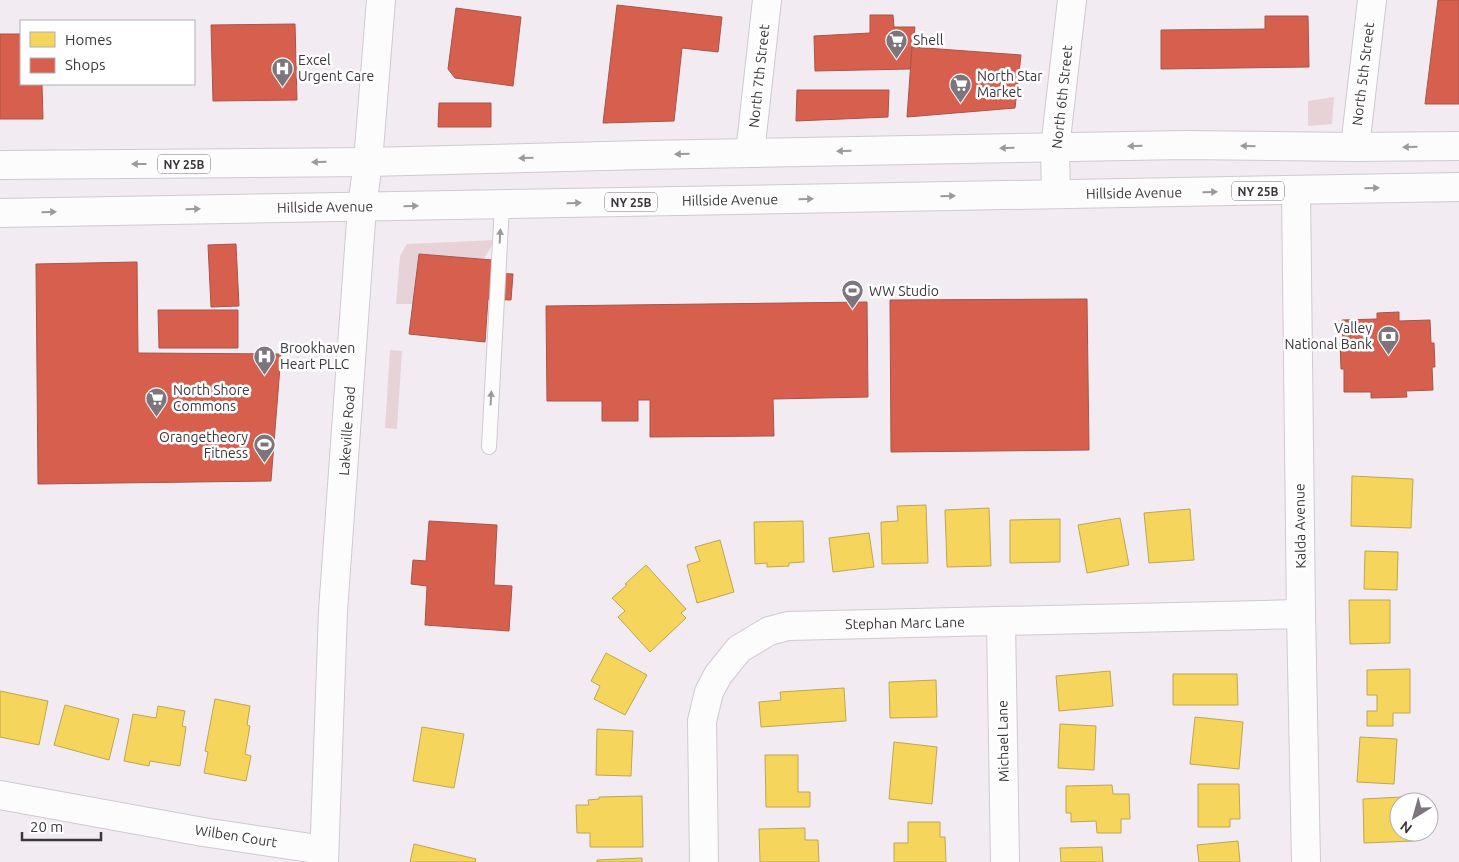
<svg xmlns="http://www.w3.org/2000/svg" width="1459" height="862" font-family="Ubuntu,sans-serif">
<rect width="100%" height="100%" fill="#f2ecf2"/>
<g fill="#e6d2d7">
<polygon points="1334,97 1332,124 1308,126 1308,101"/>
<polygon points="495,240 484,259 419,254 413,304 396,304 400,256 407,244"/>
<polygon points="390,350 402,351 397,429 385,428"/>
</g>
<g fill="#f6d55c" stroke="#bea652">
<polygon points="1352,476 1413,479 1411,528 1351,526"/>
<polygon points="926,505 928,563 882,564 881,522 898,521 897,506"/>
<polygon points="989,508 991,566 947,567 945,510"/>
<polygon points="1190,509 1194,560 1149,563 1144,513"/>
<polygon points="1120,518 1129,565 1087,573 1078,525"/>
<polygon points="1060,519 1060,562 1010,563 1010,520"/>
<polygon points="803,521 804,562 789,563 789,566 767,567 767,563 755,564 754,522"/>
<polygon points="869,533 874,567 833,572 829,538"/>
<polygon points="720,540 734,592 697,603 687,565 700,561 695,547"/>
<polygon points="1365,551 1398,552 1397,590 1364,589"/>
<polygon points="646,565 686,609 681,613 686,618 650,652 618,617 625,611 612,598 627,585 625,584"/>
<polygon points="1349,600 1390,600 1390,643 1350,644"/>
<polygon points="606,653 647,675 625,715 594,699 600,686 591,681"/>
<polygon points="1410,669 1410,713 1393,713 1393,726 1367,726 1367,711 1377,711 1377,695 1367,695 1367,670"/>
<polygon points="1110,671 1113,706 1059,711 1056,676"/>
<polygon points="1173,674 1237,674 1238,705 1173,705"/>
<polygon points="936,680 937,717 890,718 889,682"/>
<polygon points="844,688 846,721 761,727 759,702 781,700 780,692"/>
<polygon points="0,691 48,701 39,745 0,737"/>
<polygon points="215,699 250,706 247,725 250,726 245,754 251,756 246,781 204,773 208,752 205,751"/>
<polygon points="65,705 119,719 109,760 54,745"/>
<polygon points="158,706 185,711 182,726 186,727 180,766 150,761 149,766 124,761 133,714 156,718"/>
<polygon points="1195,717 1243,722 1239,769 1190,764"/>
<polygon points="1060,724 1096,726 1094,770 1058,768"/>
<polygon points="422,727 464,734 454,788 413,781"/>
<polygon points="597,729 633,731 631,776 596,775"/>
<polygon points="1360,737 1397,739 1394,784 1357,782"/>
<polygon points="894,742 937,747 932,804 889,799"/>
<polygon points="765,755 798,755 798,792 810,792 810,807 766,807"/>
<polygon points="1198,784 1239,784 1240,819 1230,819 1230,827 1198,827"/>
<polygon points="1112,785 1113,794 1129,794 1130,819 1121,819 1121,833 1097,833 1096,821 1071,822 1071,813 1066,813 1066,786"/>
<polygon points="642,796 643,847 590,847 590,833 577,833 576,805 589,805 588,800 599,799 599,797"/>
<polygon points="1402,797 1402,802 1399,802 1399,832 1413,832 1414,841 1364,843 1363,799"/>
<polygon points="908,822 940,822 940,837 945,837 946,862 894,862 894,843 908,843"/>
<polygon points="805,828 805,840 818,840 819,862 760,862 759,829"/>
<polygon points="1238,841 1240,862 1199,862 1197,845"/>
<polygon points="414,844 476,859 475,862 410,862"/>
<polygon points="1102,847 1103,862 1061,862 1060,848"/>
<polygon points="642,858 642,862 597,862 597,860"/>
</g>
<g fill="#d6604d" stroke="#a85448">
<polygon points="1438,0 1459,0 1459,104 1425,104"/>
<polygon points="617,5 722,17 718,52 682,48 674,121 603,123"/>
<polygon points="456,8 521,17 513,86 455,78 448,69"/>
<polygon points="870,15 893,15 894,27 915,27 910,69 815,71 814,36 870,33"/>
<polygon points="1265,16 1308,16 1309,67 1161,69 1161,30 1265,29"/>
<polygon points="295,24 297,100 213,101 211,25"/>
<polygon points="0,34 21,34 21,84 42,84 43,119 0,119"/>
<polygon points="912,47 1021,55 1015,108 907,117"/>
<polygon points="797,90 889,90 888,117 796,121"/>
<polygon points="439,103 491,103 491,127 438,127"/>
<polygon points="236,244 239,306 211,307 208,245"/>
<polygon points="419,254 492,260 490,273 513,274 511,300 488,299 485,342 409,334"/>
<polygon points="137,262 138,353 281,354 271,481 38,484 36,264"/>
<polygon points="1087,299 1089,450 891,452 890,300"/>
<polygon points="867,302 868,397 773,399 774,436 650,437 650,400 638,400 638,421 602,421 602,401 547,401 546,306"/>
<polygon points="158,310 238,310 238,348 159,348"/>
<polygon points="1399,312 1399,321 1430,320 1431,343 1434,343 1435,367 1432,367 1433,390 1406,391 1407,397 1371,398 1371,392 1344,392 1344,369 1341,369 1340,342 1343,342 1342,320 1377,319 1377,313"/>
<polygon points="429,521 497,525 494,585 512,586 509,631 425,625 427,586 411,584 413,560 426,561"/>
</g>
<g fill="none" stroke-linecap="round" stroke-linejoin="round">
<defs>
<polyline id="service" points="489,447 502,205"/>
<g id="minor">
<polyline points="1355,147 1372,0"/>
<polyline points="750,153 767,0"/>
<polyline points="1296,190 1301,614 1306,862"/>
<polyline points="1056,194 1055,148 1072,0"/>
<polyline points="1001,621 1005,862"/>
<polyline points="0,795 203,832 324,850"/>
<polyline points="704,862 702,721 709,692 718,675 739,649 769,631 788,626 1301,614"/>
</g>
<polyline id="secondary" points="324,862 333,611 362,207 368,162 381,0"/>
<g id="primary">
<polyline points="0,165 368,162 644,155 1184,145 1355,147 1459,146"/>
<polyline points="0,213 1459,187"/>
</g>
</defs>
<use href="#service" stroke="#cfcacf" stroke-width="16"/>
<use href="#minor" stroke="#cfcacf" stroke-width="30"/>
<use href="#secondary" stroke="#cfcacf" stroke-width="30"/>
<use href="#primary" stroke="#cfcacf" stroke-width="30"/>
<use href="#service" stroke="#fdfcfd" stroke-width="14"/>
<use href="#minor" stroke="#fdfcfd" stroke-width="28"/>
<use href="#secondary" stroke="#fdfcfd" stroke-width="28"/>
<use href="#primary" stroke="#fdfcfd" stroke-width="28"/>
</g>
<defs><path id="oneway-solid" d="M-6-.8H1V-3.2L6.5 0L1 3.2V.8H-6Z" transform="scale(1.25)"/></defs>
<g fill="#9c9a9c">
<use href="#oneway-solid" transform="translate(1135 146) rotate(179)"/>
<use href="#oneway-solid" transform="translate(1248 146) rotate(-179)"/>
<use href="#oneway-solid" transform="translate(1410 147) rotate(179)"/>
<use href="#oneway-solid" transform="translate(1007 148) rotate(179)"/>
<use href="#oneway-solid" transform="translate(844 151) rotate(179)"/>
<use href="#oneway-solid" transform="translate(682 154) rotate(179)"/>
<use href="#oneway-solid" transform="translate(526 158) rotate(178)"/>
<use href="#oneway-solid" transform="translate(319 162) rotate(179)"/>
<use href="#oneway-solid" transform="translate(139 164) rotate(180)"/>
<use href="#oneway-solid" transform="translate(1372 188) rotate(-1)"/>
<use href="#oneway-solid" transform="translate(1210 192) rotate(-1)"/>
<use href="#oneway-solid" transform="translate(948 196) rotate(-1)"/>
<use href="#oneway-solid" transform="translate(806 199) rotate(-1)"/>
<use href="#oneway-solid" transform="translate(574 203) rotate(-1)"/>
<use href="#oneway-solid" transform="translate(411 206) rotate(-1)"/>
<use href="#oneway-solid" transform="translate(193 209) rotate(-1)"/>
<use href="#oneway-solid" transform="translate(49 212) rotate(-1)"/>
<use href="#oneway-solid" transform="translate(500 236) rotate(-87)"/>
<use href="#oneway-solid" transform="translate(491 398) rotate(-87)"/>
</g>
<defs>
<symbol id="supermarket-pin" viewBox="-11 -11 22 30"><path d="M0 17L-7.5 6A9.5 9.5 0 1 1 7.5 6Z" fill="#7c767c" stroke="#fff"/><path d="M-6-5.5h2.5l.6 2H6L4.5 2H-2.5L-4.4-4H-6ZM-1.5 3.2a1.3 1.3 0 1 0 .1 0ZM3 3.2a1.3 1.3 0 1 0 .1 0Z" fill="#fff"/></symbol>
<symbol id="hospital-pin" viewBox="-11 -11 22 30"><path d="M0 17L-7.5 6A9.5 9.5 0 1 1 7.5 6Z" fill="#7c767c" stroke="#fff"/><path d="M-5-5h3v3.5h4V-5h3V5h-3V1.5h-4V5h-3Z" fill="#fff"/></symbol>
<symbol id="stadium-pin" viewBox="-11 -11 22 30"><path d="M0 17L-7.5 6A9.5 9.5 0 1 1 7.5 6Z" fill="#7c767c" stroke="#fff"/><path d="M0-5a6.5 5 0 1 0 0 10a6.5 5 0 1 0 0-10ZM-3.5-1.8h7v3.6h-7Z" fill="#fff"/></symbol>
<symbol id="bank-pin" viewBox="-11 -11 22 30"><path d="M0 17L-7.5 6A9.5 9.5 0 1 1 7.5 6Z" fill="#7c767c" stroke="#fff"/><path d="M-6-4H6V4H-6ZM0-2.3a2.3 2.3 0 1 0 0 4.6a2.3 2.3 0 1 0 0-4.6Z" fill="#fff"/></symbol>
</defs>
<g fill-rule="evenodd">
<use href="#supermarket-pin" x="884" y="28" width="25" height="34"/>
<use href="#hospital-pin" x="270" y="56" width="25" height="34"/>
<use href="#supermarket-pin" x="948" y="72" width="25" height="34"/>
<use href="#stadium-pin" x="840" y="278" width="25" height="34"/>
<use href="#bank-pin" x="1376" y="324" width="25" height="34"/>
<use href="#hospital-pin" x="252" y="344" width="25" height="34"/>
<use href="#supermarket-pin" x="144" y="386" width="25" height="34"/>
<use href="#stadium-pin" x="252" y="432" width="25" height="34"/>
</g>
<g text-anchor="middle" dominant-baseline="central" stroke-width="5" stroke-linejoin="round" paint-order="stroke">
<g fill="#fff" stroke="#767376" stroke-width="1">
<rect x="158" y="154.5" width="52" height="19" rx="4"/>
<rect x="1232" y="181.5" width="52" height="19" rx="4"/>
<rect x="605" y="192.5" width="52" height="19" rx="4"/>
</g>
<g font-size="12" font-weight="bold" fill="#3c373c">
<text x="184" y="164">NY 25B</text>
<text x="1258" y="191">NY 25B</text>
<text x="631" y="202">NY 25B</text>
</g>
<g font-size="14" fill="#3c373c" stroke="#fff" text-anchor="start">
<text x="913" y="40">Shell</text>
<text x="298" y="60">Excel<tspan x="298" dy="16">Urgent Care</tspan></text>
<text x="977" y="76">North Star<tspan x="977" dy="16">Market</tspan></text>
<text x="869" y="291">WW Studio</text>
<text x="1372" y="328" text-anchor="end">Valley<tspan x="1372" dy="16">National Bank</tspan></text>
<text x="280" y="348">Brookhaven<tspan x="280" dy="16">Heart PLLC</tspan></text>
<text x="173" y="390">North Shore<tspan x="173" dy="16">Commons</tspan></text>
<text x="248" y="437" text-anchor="end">Orangetheory<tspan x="248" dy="16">Fitness</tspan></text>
</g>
<g font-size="14" fill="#3c373c" stroke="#fff">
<text transform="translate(1363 74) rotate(-83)">North 5th Street</text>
<text transform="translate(759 76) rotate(-84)">North 7th Street</text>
<text transform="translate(1062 97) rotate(-84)">North 6th Street</text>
<text transform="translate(1134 193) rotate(-1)">Hillside Avenue</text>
<text transform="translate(730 200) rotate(-1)">Hillside Avenue</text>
<text transform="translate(325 207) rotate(-1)">Hillside Avenue</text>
<text transform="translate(347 431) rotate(-86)">Lakeville Road</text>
<text transform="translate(1300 526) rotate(-91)">Kalda Avenue</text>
<text transform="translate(905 623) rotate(-1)">Stephan Marc Lane</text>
<text transform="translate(1003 741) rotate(-91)">Michael Lane</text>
<text transform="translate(236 836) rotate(9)">Wilben Court</text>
</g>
</g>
<rect x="20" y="20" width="175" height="65" fill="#ffffff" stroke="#b1afb1"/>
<rect x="30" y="32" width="25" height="15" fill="#f6d55c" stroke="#b1afb1"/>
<text x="65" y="45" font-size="15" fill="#3c373c">Homes</text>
<rect x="30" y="58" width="25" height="15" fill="#d6604d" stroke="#b1afb1"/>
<text x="65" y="70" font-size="15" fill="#3c373c">Shops</text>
<g transform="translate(1414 817) rotate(217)"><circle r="24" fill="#ffffff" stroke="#b1afb1"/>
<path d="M0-4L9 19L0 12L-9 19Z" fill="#7c767c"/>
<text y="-8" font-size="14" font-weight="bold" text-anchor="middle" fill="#3c373c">N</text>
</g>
<path d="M22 832v8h79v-8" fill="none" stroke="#3c373c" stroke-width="2.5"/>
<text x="30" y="832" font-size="15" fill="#3c373c" stroke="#ffffff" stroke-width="4" paint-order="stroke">20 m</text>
</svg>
